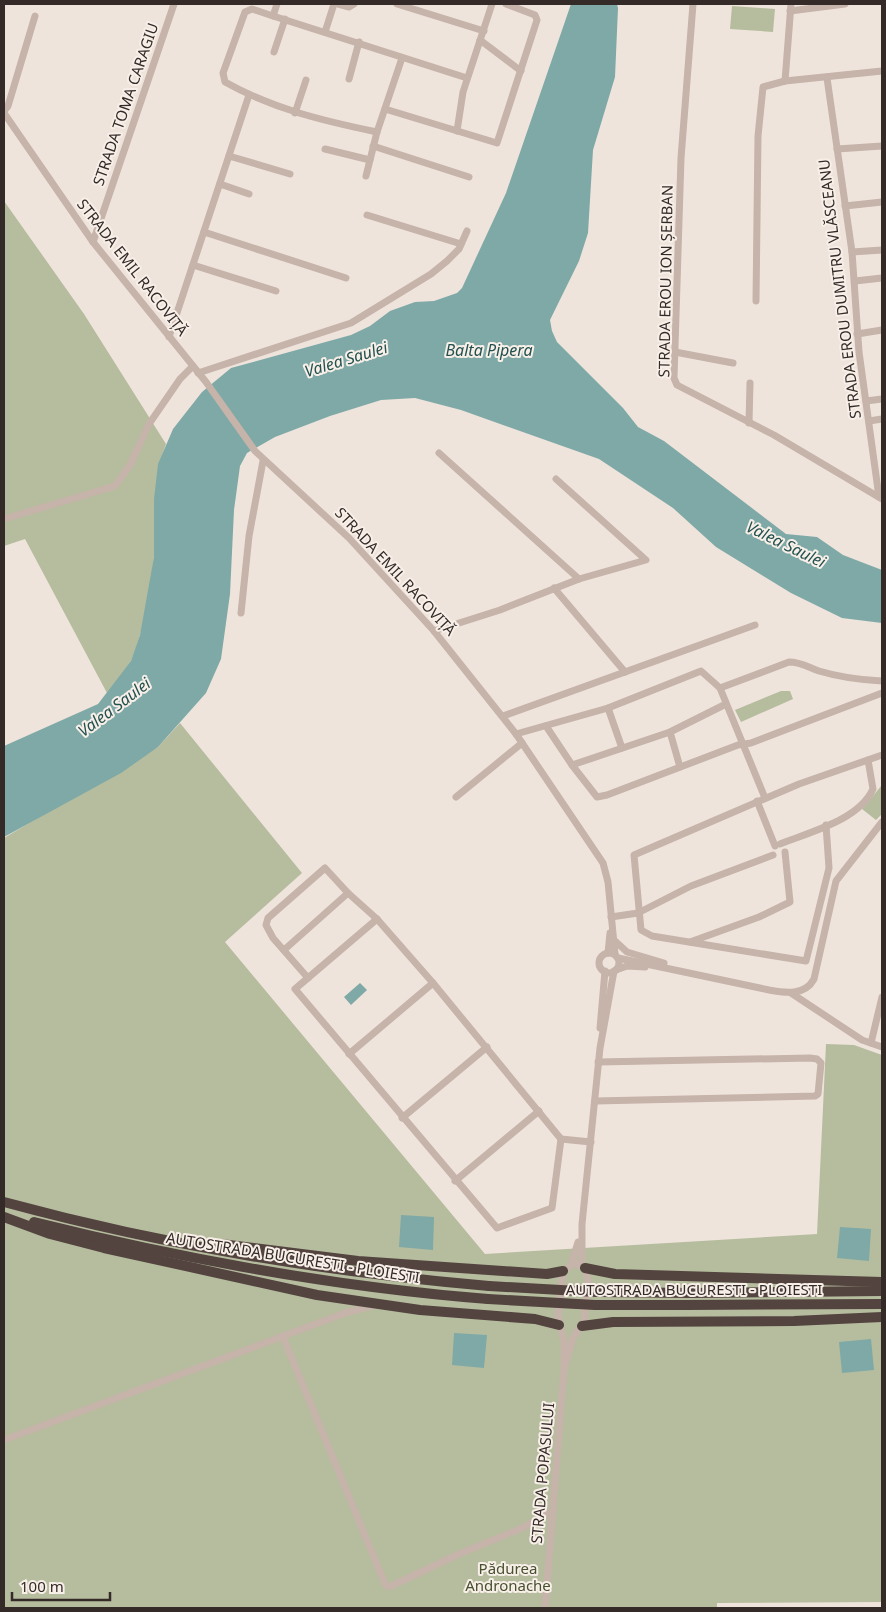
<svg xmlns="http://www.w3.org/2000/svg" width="886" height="1612" font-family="'Noto Sans',sans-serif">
<rect width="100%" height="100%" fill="#efe4dc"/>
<g fill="#b6bd9e">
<polygon points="732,6 775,9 773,32 730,29"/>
<path d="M 4,201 L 84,314 L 166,444 C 152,480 155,516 154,554 C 154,579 142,636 132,659 C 127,671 115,682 107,693 L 25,539 L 4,546 Z"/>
<polygon points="781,691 790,691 793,699 741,722 735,710"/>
<polygon points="180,723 302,873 225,942 485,1254 817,1234 826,1044 854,1045 882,1055 882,1602 717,1603 717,1608 4,1608 4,838 158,747"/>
<polygon points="882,785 882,814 876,820 862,809"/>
</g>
<g fill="#7ea9a6">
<polygon points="571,4 617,4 618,8 615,77 593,150 588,233 579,261 550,320 552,331 557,342 623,408 638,427 664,441 786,534 817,537 843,555 882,570 882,623 842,618 791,593 716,547 673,508 599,459 461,410 415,398 381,400 330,416 275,437 247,453 240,466 234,510 230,594 221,659 206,693 158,747 121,773 4,837 4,746 98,704 131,661 140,635 154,557 154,499 158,464 173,429 202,392 231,368 351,335 370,326 390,311 415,302 434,301 457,293 462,288 506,193"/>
<polygon points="360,983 367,990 351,1005 344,997"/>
<polygon points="401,1215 434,1217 433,1250 399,1247"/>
<polygon points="840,1227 871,1229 869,1261 837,1258"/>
<polygon points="454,1333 487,1335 484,1368 452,1365"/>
<polygon points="871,1339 874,1370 842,1373 839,1342"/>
</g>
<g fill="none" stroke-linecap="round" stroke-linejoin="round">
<g stroke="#c6b3a9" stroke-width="7">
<polyline points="338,4 349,7 354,4"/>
<polyline points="397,4 484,31"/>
<polyline points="693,4 681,158 674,378 677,385 774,435 882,499"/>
<polyline points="790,11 845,4"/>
<polyline points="273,16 277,4"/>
<polyline points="325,32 334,4"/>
<polyline points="480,40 521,71"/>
<polyline points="274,52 285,19"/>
<polyline points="827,78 852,252 859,352 879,497"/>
<polyline points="349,79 359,42"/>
<polyline points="785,81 791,4"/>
<polyline points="385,109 497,143 537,20 535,15 506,4"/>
<polyline points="4,111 8,106 35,16"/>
<polyline points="4,113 93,242 206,382 255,451 349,538 434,631 516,734 603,863 608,882 615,954"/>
<polyline points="295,113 306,80"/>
<polyline points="457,131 463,92 492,4"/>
<path d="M 377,132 C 324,121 273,109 225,82 L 223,73 L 245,12 L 252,9 L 273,16 L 467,78"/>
<polyline points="373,146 469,177"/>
<polyline points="325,149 370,160"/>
<polyline points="837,149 882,146"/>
<polyline points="229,156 290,174"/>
<polyline points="366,176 377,132 402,58"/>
<polyline points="220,184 249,194"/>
<polyline points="845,206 882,202"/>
<polyline points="367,215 461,244"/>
<polyline points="204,232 346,278"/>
<polyline points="93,242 174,4"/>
<polyline points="852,252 882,250"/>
<polyline points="193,265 276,291"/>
<polyline points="855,281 882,278"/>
<polyline points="756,301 758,136 763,87 785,81 882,71"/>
<polyline points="857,334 882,330"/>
<polyline points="169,337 249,95"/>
<polyline points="675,352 733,363"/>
<polyline points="198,373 351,323 431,274 447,261 459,249 467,231"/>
<polyline points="866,401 882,399"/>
<polyline points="869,421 882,419"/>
<polyline points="749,423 750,383"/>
<polyline points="439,453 579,579"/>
<polyline points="4,519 115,486 130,465 149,424 180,379 193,366"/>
<polyline points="554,588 625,672"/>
<polyline points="241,613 249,536 263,461"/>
<polyline points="434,631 500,610 579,579 646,560 556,479"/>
<path d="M 720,688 L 789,662 C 800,662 808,667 819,671 C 839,677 861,680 882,681"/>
<polyline points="608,708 622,748"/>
<polyline points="503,716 755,625"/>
<polyline points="546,726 572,765 597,797 607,795 738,745 751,743 882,693"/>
<polyline points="670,732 680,767"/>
<polyline points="516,734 608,708 701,671 720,688 765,798"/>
<polyline points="572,765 670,732 726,704"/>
<polyline points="456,797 522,743"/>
<polyline points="757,801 775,846"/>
<polyline points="826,825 829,868 806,961 652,936 641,930 634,855 799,784 882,755"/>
<path d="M 780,844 C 810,832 859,820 873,789 L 868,760"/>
<polyline points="611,917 638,913 691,886 773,855"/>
<polyline points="377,919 295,989 497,1228 552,1208 561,1139"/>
<polyline points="614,940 627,952 664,963"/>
<polyline points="690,942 759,917 790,902 785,852"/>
<polyline points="284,950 348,893"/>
<polyline points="608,953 610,933"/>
<circle cx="609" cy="963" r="10"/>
<path d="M 618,958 L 769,990 C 785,993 805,996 814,979 L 836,881 L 882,822"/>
<polyline points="616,970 627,966 645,967"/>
<polyline points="308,978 273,938 266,925 268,918 325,868 348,893 377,919 433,983 561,1139 591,1142"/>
<polyline points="791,993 862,1040 882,1047"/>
<polyline points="600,1028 605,971"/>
<polyline points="871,1043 882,997"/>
<polyline points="349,1054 433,983"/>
<polyline points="595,1101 815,1096 818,1094 821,1063 817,1059 810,1058 598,1062"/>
<polyline points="402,1118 487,1047"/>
<polyline points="455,1181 539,1111"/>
<polyline points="571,1265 578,1242"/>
<polyline points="582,1266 582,1224 600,1048 614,971"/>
<polyline points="283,1337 385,1584 389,1587 459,1554 522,1528 553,1511"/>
<polyline points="4,1440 345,1313 375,1305"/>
<polyline points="545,1608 564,1369 564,1342 558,1315 563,1271 575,1263 585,1268 588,1281 584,1321 573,1338 564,1369"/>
</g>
<g stroke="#544440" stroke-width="10">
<path d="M 4,1202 C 162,1245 326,1272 489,1286"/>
<polyline points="4,1217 50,1234 104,1248 317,1295 420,1310 535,1319 559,1325"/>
<path d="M 34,1222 C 183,1259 334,1287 488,1299"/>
<polyline points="221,1244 358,1261 547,1274 563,1271"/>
<polyline points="585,1268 615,1274 882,1282"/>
<polyline points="692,1293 882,1291"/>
<polyline points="685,1305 882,1304"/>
<polyline points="582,1326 613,1322 794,1321 882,1317"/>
</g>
<g stroke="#544440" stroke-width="10">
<polyline points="489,1286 596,1292 692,1293"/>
<polyline points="488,1299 595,1305 685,1305"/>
</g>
</g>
<g text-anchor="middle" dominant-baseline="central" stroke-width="4" stroke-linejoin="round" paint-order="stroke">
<g font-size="15" fill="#342b28" stroke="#f7efe8">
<text transform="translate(125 104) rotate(-71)">STRADA TOMA CARAGIU</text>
<text transform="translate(133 267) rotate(52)">STRADA EMIL RACOVIȚĂ</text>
<text transform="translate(665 281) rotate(-89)">STRADA EROU ION ȘERBAN</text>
<text transform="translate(839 289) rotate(-97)">STRADA EROU DUMITRU VLĂSCEANU</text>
<text transform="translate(396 571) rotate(47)">STRADA EMIL RACOVIȚĂ</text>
<text transform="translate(293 1257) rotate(9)">AUTOSTRADA BUCURESTI - PLOIESTI</text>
<text x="694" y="1289">AUTOSTRADA BUCURESTI - PLOIESTI</text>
<text transform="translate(542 1473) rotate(-85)">STRADA POPASULUI</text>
</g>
<g font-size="15" fill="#47502f" stroke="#f7efe8">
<text x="508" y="1568">Pădurea<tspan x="508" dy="17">Andronache</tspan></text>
</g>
<g font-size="16" font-style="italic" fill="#22514f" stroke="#f7efe8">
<text x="489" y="350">Balta Pipera</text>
<text transform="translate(346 359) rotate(-17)">Valea Saulei</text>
<text transform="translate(786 544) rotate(26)">Valea Saulei</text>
<text transform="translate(114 707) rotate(-37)">Valea Saulei</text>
</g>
</g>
<rect width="886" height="1612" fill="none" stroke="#342b28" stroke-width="10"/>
<path d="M12 1592v8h98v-8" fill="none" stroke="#342b28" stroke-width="2.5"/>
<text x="20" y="1592" font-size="15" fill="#342b28" stroke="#f7efe8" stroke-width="4" paint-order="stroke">100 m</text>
</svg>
